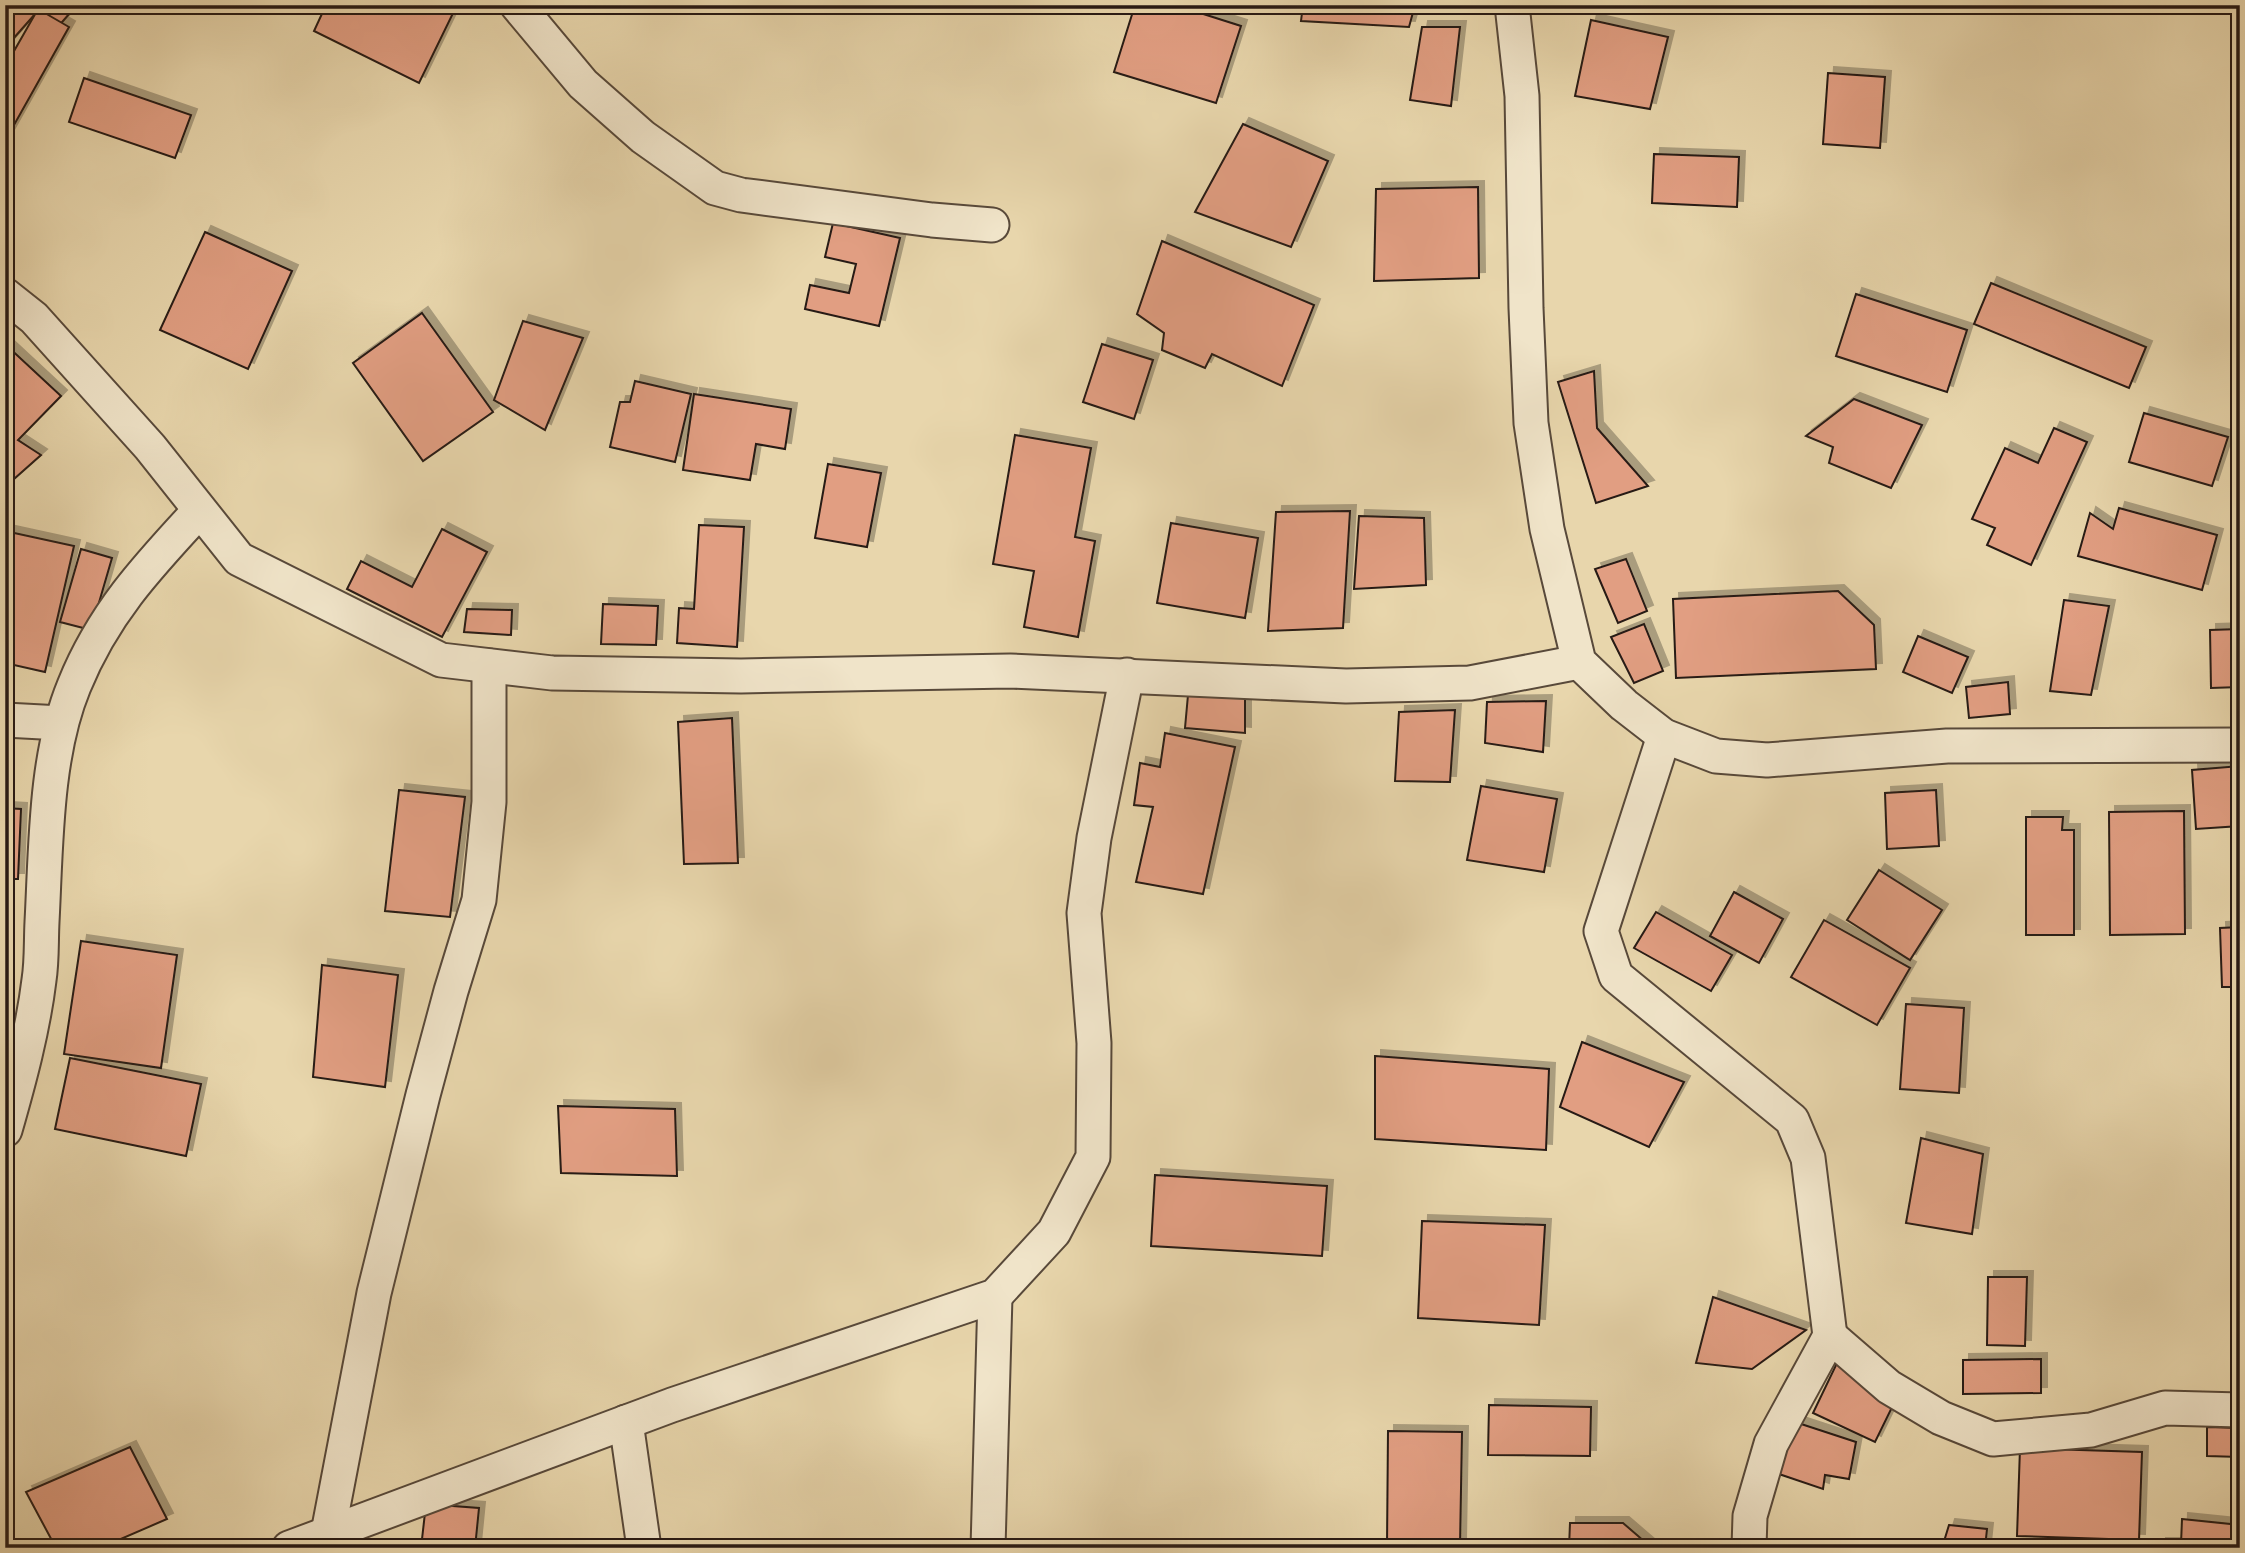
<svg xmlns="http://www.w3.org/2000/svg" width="2245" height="1553" font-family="'Libre Bodoni',serif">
<defs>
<filter id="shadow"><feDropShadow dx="6" dy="-6" stdDeviation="0" flood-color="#0004"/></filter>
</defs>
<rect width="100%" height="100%" fill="#e8d6ac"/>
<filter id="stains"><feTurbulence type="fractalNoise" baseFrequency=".00286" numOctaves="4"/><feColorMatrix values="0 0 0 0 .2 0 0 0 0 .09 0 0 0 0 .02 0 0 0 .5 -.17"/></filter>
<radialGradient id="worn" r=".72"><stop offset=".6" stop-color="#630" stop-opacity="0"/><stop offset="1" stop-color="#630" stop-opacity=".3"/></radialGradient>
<g fill="#e19e82" stroke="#281a14" stroke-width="2" filter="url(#shadow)">
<polygon points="5,5 77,5 56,29 36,13 5,48"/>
<polygon points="326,5 457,5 419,83 314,31"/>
<polygon points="1135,5 1175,5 1241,26 1216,103 1114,72"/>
<polygon points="1303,5 1415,5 1409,27 1301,21"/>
<polygon points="38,9 69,27 5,141 5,55 10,58"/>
<polygon points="1591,20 1668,37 1650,109 1575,96"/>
<polygon points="1422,27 1460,27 1451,106 1410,100"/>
<polygon points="1828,73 1885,77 1880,148 1823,144"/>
<polygon points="84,78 191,115 175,158 69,122"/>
<polygon points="1243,124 1328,161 1291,247 1195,212"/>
<polygon points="1654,154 1739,157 1737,207 1652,203"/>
<polygon points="1478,187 1479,278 1374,281 1376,189"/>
<polygon points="833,223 900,238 879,326 805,309 810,285 849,293 856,264 825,257"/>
<polygon points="205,232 292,271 248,369 160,330"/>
<polygon points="1162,241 1314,305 1282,386 1212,354 1205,368 1162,350 1164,333 1137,314"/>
<polygon points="1991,283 2146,347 2129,388 1974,324"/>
<polygon points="1856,294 1967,330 1947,392 1836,356"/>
<polygon points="422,313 493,412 423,461 353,363"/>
<polygon points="523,321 583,338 545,430 494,400"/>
<polygon points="5,344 61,396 18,440 41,455 5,487"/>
<polygon points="1102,344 1153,360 1134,419 1083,402"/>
<polygon points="1594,371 1597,428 1648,486 1596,503 1558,382"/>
<polygon points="635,381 691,394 675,462 610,447 620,402 630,402"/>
<polygon points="694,394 791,409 785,449 756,444 750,480 683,470"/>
<polygon points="1854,399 1922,425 1891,488 1829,463 1833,447 1806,436"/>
<polygon points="2144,413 2228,437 2212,486 2129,462"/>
<polygon points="2054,428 2087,442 2031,565 1987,545 1995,528 1972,519 2005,448 2038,463"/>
<polygon points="1015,435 1091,448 1075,537 1095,541 1078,637 1024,627 1034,571 993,564"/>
<polygon points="828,464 881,473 867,547 815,538"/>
<polygon points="2119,508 2217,535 2202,590 2078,556 2090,513 2113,529"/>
<polygon points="1350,511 1343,628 1268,631 1276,512"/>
<polygon points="1359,516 1424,518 1426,585 1354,589"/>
<polygon points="1171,523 1258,538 1245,618 1157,603"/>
<polygon points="699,525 744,527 737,647 677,643 679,608 694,609"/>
<polygon points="442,529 487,552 442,637 347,589 361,561 412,587"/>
<polygon points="5,531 74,546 45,672 5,663"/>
<polygon points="81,549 112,558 91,630 60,622"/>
<polygon points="1626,559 1647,611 1618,623 1595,569"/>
<polygon points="1838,591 1874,625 1876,669 1676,678 1673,599"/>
<polygon points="2064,600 2109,606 2091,695 2050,691"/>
<polygon points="603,604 658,606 656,645 601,644"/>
<polygon points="467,609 512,610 511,635 464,632"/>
<polygon points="1644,624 1663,671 1634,683 1611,637"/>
<polygon points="2240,629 2240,687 2211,688 2210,630"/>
<polygon points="1918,636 1968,657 1952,693 1903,672"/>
<polygon points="2008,682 2010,714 1969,718 1966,687"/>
<polygon points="1188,695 1245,697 1245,733 1185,728"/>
<polygon points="1546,701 1543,752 1485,743 1487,702"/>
<polygon points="1455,710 1450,782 1395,781 1399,712"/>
<polygon points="732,718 738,863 684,864 678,722"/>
<polygon points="1165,733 1235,747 1203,894 1136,882 1153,807 1134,805 1140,763 1160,767"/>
<polygon points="2240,766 2240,826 2196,829 2192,770"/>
<polygon points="1481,786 1557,799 1544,872 1467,860"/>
<polygon points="399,790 465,797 450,917 385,911"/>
<polygon points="1936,790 1939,846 1887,849 1885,793"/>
<polygon points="5,808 21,809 18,879 5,879"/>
<polygon points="2184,811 2185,934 2110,935 2109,812"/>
<polygon points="2026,817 2063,817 2062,830 2074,830 2074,935 2026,935"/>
<polygon points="1879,870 1942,910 1910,960 1847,920"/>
<polygon points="1734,892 1783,919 1759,963 1710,936"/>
<polygon points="1656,912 1732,955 1711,991 1634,948"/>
<polygon points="1824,920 1910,968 1877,1025 1791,977"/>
<polygon points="2240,927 2240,987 2222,987 2220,928"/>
<polygon points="81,941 177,955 161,1068 64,1054"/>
<polygon points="322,965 398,975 385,1087 313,1077"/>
<polygon points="1906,1004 1964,1008 1959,1093 1900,1089"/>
<polygon points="1582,1042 1684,1082 1649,1147 1560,1107"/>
<polygon points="1375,1056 1549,1069 1546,1150 1375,1139"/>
<polygon points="70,1058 201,1084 186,1156 55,1129"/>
<polygon points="558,1106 675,1109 677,1176 561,1173"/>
<polygon points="1921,1138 1983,1154 1972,1234 1906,1223"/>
<polygon points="1155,1175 1327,1186 1322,1256 1151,1246"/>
<polygon points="1422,1221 1545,1225 1539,1325 1418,1318"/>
<polygon points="1988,1277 2027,1277 2025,1346 1987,1345"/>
<polygon points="1713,1297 1806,1330 1752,1369 1696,1363"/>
<polygon points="2041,1359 2041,1393 1963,1394 1963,1360"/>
<polygon points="1837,1363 1899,1393 1875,1442 1813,1413"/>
<polygon points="1489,1405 1591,1407 1590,1456 1488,1455"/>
<polygon points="1792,1421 1856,1442 1849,1479 1825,1475 1823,1489 1776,1473"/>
<polygon points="2207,1427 2240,1428 2240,1457 2207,1456"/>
<polygon points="1388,1431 1462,1432 1460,1546 1387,1546"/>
<polygon points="130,1447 167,1519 100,1548 56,1548 26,1492"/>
<polygon points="2020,1448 2142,1452 2139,1540 2017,1536"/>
<polygon points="426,1504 479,1508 475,1548 421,1548"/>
<polygon points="2182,1519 2240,1525 2240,1548 2160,1548 2160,1544 2181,1544"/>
<polygon points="1570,1523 1623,1523 1652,1548 1569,1548"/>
<polygon points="1949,1525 1987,1529 1985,1548 1942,1548"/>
</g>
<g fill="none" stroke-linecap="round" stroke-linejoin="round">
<defs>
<g id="street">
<polyline points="517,5 583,84 643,137 715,188 741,195 932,220 992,225"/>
<polyline points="1512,5 1522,96 1526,308 1531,423 1547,529 1579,662 1624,705 1664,736 1716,756 1767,760 1947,746 2240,745"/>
<polyline points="5,295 34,318 150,447 239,559 441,660 552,673 741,676 1010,671 1346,686 1470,683 1579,662"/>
<polyline points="5,720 61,723"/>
<polyline points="1664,736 1601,931 1616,976 1792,1120 1808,1158 1830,1336 1771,1444 1750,1516 1749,1548"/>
<path d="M 5,1130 C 19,1081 33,1030 39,980 C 42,961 41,941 42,922 C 46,847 45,756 74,686 C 103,614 147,567 199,511"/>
<polyline points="1830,1336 1889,1387 1941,1418 1993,1439 2091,1430 2165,1408 2240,1410"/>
<polyline points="626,1422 644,1548"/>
<polyline points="289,1548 672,1405 995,1296 1054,1232 1093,1157 1094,1043 1084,913 1094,838 1127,675"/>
<polyline points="323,1548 328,1533 374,1293 423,1095 451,991 479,900 489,802 489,666"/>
<polyline points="988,1548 995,1296"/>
</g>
</defs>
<use href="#street" stroke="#58493a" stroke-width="37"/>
<use href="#street" stroke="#f0e4c9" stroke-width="33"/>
</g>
<rect width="2245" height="1553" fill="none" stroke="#e8d6ac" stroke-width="28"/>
<rect x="7" y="7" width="2231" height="1539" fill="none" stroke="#281a14" stroke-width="3.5"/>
<rect x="14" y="14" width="2217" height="1525" fill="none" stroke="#281a14" stroke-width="2"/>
<rect width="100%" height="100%" filter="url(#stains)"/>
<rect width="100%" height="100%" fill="url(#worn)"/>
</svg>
